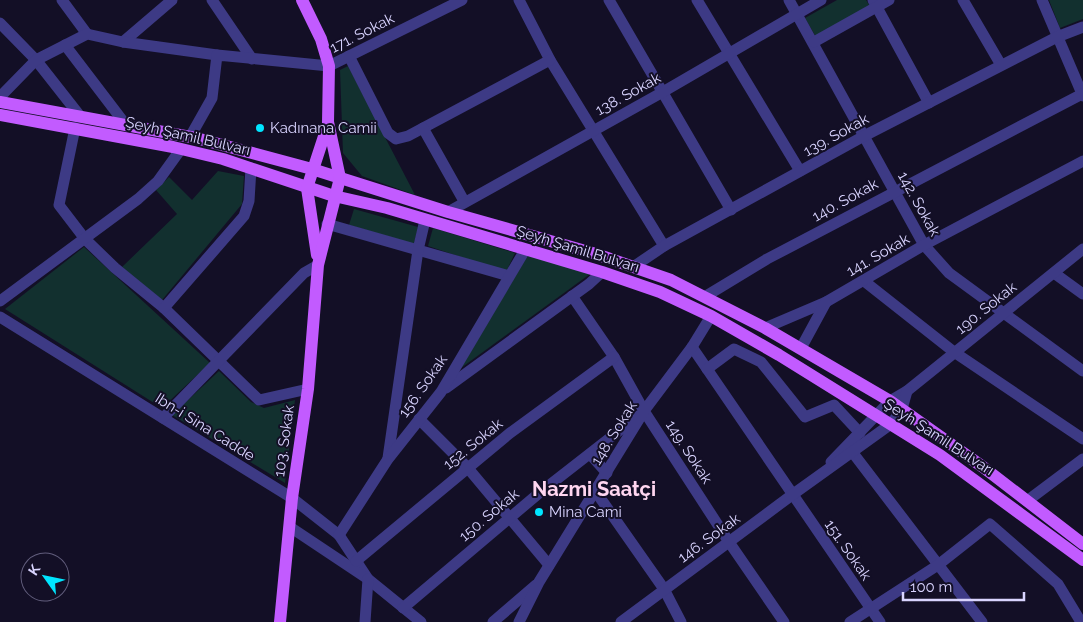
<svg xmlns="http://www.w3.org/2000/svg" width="1083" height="622" font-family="Raleway,sans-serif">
<rect width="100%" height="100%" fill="#130f26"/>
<g fill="#12302f">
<polygon points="837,0 866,0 870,6 816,37 805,18"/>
<polygon points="1049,0 1083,0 1083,19 1060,28"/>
<polygon points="348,66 415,195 362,176 343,153 340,70"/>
<polygon points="218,171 244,176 242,204 162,300 122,267 177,214 156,190 169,177 192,200"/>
<polygon points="354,209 418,227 414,244 349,225"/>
<polygon points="433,228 515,253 506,272 428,246"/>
<polygon points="84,247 210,363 162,408 5,309"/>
<polygon points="528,255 590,274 461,368"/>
<polygon points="219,371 251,402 264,408 295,400 285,483 172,415"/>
</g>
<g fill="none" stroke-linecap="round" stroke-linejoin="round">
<g stroke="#3d3a85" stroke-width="11">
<polyline points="62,0 87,34"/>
<polyline points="212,0 252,59"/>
<polyline points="519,0 550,60 664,246"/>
<polyline points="609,0 731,210"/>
<polyline points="697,0 800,171"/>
<polyline points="789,0 924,245 949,273 1083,371"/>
<polyline points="873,0 929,103"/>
<polyline points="963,0 1001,65"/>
<polyline points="1042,0 1083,96"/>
<polyline points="0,23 36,60 80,116"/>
<polyline points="123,42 172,0"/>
<polyline points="814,42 889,0"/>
<polyline points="65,45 126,125"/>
<polyline points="349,56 388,133 396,139 408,136 550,60"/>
<polyline points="0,97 36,60 87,34 123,42 217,55"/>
<polyline points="75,128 59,205 85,239 115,268 164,308 259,400 308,389"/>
<polyline points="423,128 464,201"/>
<polyline points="190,137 212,98 217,55 329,66 462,0"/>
<polyline points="448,212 661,93 821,0"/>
<polyline points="327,224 509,276"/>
<polyline points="633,267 664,246 864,136 1057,37 1083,27"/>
<polyline points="1054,273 1083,294"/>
<polyline points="864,281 954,352 1083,439"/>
<polyline points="572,296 614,357 644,411 729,542 784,622"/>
<polyline points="706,296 767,259 1082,94"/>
<polyline points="0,301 138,199 158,181 181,149"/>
<polyline points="164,308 244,216 249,201 251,168"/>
<polyline points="0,317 292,498 339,535 368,579 421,622"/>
<polyline points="765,328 826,302 924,245 1083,161"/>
<polyline points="692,347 880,622"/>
<polyline points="801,348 826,302"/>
<polyline points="707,369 734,349 761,362 805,417 834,405 860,433"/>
<polyline points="446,388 589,284 602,272"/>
<polyline points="163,418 304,273 318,265"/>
<polyline points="419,419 467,467 549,565"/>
<polyline points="853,453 982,622"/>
<polyline points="590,454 607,473"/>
<polyline points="388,458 418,250 425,220"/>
<polyline points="831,462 890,401 907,391 1083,249"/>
<polyline points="596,492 664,589 681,622"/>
<polyline points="1027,501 1083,459"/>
<polyline points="290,527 365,577"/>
<polyline points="339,535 388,459 441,392 525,250"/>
<polyline points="356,561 510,433 614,357"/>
<polyline points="403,608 538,494 638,416"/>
<polyline points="365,622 368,579"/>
<polyline points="493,622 536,585"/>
<polyline points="519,622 539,582 644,411 692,347 711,316"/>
<polyline points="621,622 792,495 891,424 902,409 907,391"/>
<polyline points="850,622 938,565 990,524 1058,584 1081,622"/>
</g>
<g stroke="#c25bff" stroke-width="12">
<polyline points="0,102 196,138 312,169 448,212 596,254 671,280 765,328 890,401 983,467 1083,544"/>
<polyline points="0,115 173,147 223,159 334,196 387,208 602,272 660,292 711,316 779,355 940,455 1083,560"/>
<polyline points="317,255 307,188 327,127"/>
<polyline points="280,622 292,498 308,389 318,265 340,178 328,122 329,66 321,39 302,0"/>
</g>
</g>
<g fill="#00e5ff" stroke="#130f26" stroke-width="2">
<circle cx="260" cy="128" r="5"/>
<circle cx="539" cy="512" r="5"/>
</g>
<g text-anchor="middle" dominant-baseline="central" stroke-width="4" stroke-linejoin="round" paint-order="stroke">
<g font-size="15" fill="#d9d4ff" stroke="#130f26">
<text transform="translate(362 33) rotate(-27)">171. Sokak</text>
<text transform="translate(628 94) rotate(-29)">138. Sokak</text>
<text transform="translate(836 135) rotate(-29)">139. Sokak</text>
<text transform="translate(188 136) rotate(13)">Şeyh Şamil Bulvarı</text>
<text transform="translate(845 200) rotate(-29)">140. Sokak</text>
<text transform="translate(919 204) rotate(61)">142. Sokak</text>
<text transform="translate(578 249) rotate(17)">Şeyh Şamil Bulvarı</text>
<text transform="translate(878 255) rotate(-30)">141. Sokak</text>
<text transform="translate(986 308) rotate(-39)">190. Sokak</text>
<text transform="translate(423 386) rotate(-55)">156. Sokak</text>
<text transform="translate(205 427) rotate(32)">Ibn-i Sina Cadde</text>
<text transform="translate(614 433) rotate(-58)">148. Sokak</text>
<text transform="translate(939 437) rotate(33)">Şeyh Şamil Bulvarı</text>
<text transform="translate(284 441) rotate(-82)">103. Sokak</text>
<text transform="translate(473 444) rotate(-39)">152. Sokak</text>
<text transform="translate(689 452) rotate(57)">149. Sokak</text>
<text transform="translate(489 515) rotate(-40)">150. Sokak</text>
<text transform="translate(709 538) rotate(-36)">146. Sokak</text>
<text transform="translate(848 550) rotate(55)">151. Sokak</text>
</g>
<g font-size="15" fill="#d9d4ff" stroke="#130f26" text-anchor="start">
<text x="270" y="128">Kadınana Camii</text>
<text x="549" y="512">Mina Cami</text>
</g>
<g font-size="20" font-weight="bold" fill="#ffd6f0" stroke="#130f26">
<text x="594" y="489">Nazmi Saatçi</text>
</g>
</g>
<g transform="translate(45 577) rotate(303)"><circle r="24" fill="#130f26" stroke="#625e7d"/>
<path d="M0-4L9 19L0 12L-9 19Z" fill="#00e5ff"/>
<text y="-8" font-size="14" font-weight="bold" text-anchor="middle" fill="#d9d4ff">K</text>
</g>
<path d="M903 592v8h121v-8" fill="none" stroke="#d9d4ff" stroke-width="2.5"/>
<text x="910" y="592" font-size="15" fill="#d9d4ff" stroke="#130f26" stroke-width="4" paint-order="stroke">100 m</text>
</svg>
